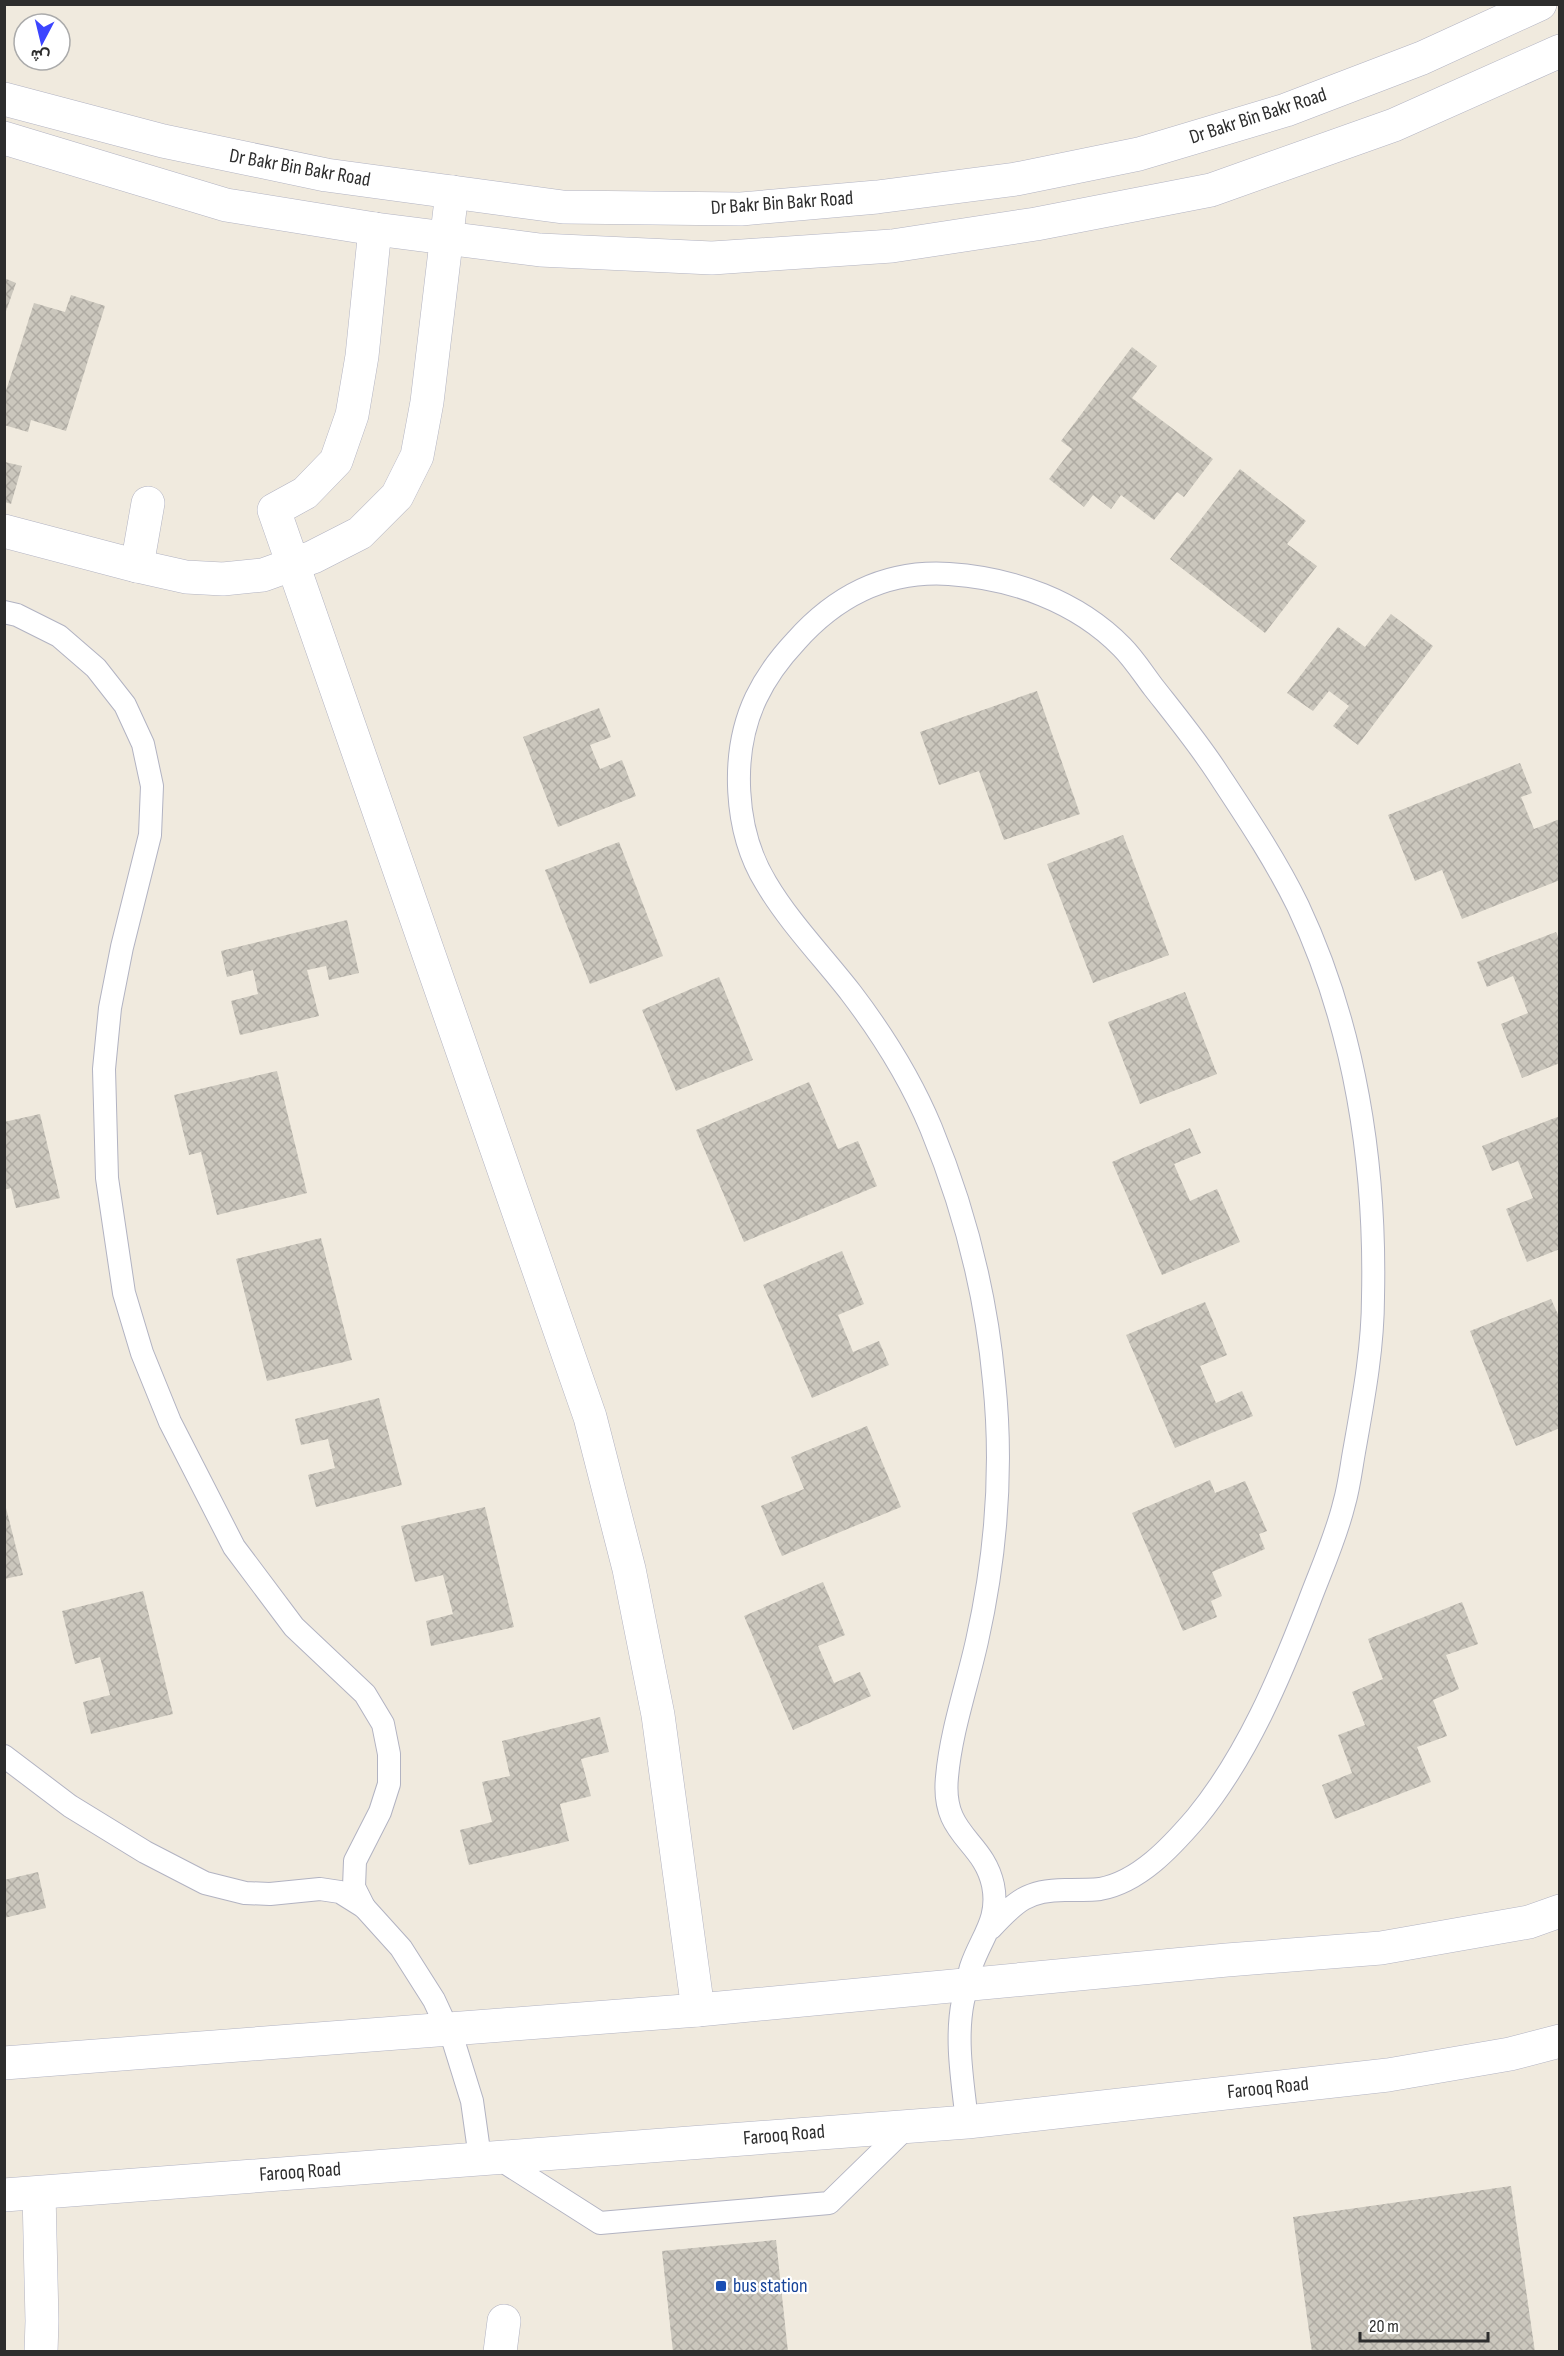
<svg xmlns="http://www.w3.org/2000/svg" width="1564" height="2356" font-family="'Sofia Sans Condensed',Vazirmatn,sans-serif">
<defs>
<pattern id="building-cross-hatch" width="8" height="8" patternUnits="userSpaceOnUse" patternTransform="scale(1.5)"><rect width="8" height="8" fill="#cbc7bd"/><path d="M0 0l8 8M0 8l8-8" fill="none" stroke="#afaba3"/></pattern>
</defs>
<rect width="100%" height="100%" fill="#f0eade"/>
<g fill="url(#building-cross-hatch)">
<polygon points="4,278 16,283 5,314 4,314"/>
<polygon points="71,295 105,306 66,431 31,420 28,432 4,425 4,397 34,303 65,312"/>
<polygon points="1132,347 1157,366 1132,398 1213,459 1184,497 1177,492 1154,520 1121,495 1111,509 1093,495 1084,507 1049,479 1072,449 1061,441"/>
<polygon points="5,462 22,466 11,504 5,502"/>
<polygon points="1240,469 1306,521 1287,544 1317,566 1265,633 1170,559"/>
<polygon points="1391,614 1433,646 1358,745 1333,726 1349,706 1329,691 1313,711 1287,693 1338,627 1365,647"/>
<polygon points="1037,691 1080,814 1004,840 979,771 939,785 920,732"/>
<polygon points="599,708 611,737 590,745 600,769 622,760 636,796 558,827 523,737"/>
<polygon points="1520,763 1532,793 1521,797 1534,829 1560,819 1560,880 1462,919 1442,870 1415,881 1388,815"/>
<polygon points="1123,835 1169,955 1093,983 1047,864"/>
<polygon points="619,842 663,956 590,984 545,870"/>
<polygon points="347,920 359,973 329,980 326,966 307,970 319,1016 240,1035 231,1001 258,994 253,970 227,977 221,951"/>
<polygon points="1556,932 1560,941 1560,1063 1522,1078 1501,1024 1528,1013 1513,976 1487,987 1477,962"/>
<polygon points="719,977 753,1060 676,1091 642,1010"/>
<polygon points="1185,992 1217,1074 1140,1104 1108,1022"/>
<polygon points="277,1071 307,1193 217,1215 201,1152 189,1155 174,1095"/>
<polygon points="809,1082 838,1149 858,1141 877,1186 744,1242 696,1130"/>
<polygon points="40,1114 60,1198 16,1208 11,1188 4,1190 4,1122"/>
<polygon points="1560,1116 1560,1249 1527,1262 1506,1209 1533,1198 1518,1161 1492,1171 1482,1146"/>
<polygon points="1190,1128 1201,1153 1174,1164 1190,1201 1217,1189 1240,1242 1162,1275 1112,1162"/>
<polygon points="321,1238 352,1360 267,1381 236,1259"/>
<polygon points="842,1251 864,1304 838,1315 853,1352 879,1341 889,1365 812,1398 763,1285"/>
<polygon points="1551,1299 1560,1319 1560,1428 1516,1446 1470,1331"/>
<polygon points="1205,1302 1227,1355 1200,1366 1216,1403 1242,1391 1253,1416 1175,1448 1126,1335"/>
<polygon points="379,1398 402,1485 316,1507 308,1475 335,1468 328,1439 301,1445 295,1419"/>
<polygon points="867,1426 901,1507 782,1556 761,1506 804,1489 791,1457"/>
<polygon points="1210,1480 1215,1493 1245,1481 1267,1531 1259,1534 1265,1549 1212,1572 1222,1596 1211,1601 1217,1617 1183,1631 1132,1513"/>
<polygon points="4,1500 23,1575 4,1579"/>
<polygon points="485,1507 514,1627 431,1646 426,1621 453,1614 443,1575 415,1582 401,1526"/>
<polygon points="823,1582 845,1635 818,1646 834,1683 860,1672 871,1696 793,1730 744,1616"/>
<polygon points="143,1591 173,1714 91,1734 83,1702 110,1695 100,1657 75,1664 62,1611"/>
<polygon points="1462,1602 1478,1644 1446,1655 1459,1689 1433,1700 1447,1736 1417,1747 1431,1782 1335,1819 1322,1785 1352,1773 1338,1735 1365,1725 1352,1692 1383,1679 1368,1639"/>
<polygon points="600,1717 609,1752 581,1759 591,1796 560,1804 569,1841 469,1865 460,1830 492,1822 482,1782 510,1776 502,1741"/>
<polygon points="38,1872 46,1908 4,1918 4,1880"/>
<polygon points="1511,2186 1535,2352 1312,2352 1293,2217"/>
<polygon points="776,2240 788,2352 673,2352 662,2251"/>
</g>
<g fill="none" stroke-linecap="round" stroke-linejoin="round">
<defs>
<g id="lane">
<polyline points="4,612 17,615 59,636 96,668 125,705 143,744 152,786 150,835 122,947 110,1008 104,1069 107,1178 124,1293 142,1353 170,1422 234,1547 294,1627 365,1694 383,1724 389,1754 389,1784 380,1812 355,1861 354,1887 364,1907"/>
<polyline points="4,1756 70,1806 145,1852 205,1883 245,1893 270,1894 320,1889 340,1892 364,1907 401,1948 434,2000 454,2043 472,2101 480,2158"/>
<path d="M 967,2122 C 963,2083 955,2040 963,2001 C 966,1990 968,1978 971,1967 C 981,1937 1000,1920 993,1885 C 983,1839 941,1836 947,1777 C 951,1731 967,1686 977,1641 C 996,1556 1003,1467 994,1381 C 986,1294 964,1208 931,1128 C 911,1080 883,1035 851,993 C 823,957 789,922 766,883 C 734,831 730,753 756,698 C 766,677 780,658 796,641 C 837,595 887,570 949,574 C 1012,578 1077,601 1122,647 C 1134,659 1144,675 1154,688 C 1176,716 1198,743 1217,772 C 1246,816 1275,859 1298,906 C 1355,1027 1376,1164 1373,1297 C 1373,1349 1363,1401 1354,1452 C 1351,1469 1349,1487 1344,1504 C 1336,1537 1321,1570 1309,1602 C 1280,1677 1247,1756 1196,1818 C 1171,1847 1139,1882 1100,1889 C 1092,1890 1073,1890 1065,1890 C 1028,1890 1016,1901 991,1928"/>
<polyline points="498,2158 600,2223 829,2203 909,2125"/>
</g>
<g id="street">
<polyline points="4,138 226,205 375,229 540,250 712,258 892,246 1036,224 1211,190 1394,125 1560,51"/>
<polyline points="375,229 362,356 352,415 336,461 305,493 274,510 590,1417 629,1569 658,1715 698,2010"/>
<polyline points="4,531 137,566 148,503"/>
<polyline points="137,566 186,577 223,579 263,575 313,557 360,533 397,496 417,456 427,402 452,192"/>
<polyline points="4,2063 698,2010 1227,1960 1381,1948 1529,1922 1560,1911"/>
<polyline points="39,2193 42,2321 41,2352"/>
<polyline points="500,2352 504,2321"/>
</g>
<g id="secondary">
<polyline points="4,99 163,141 326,175 563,207 741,209 877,197 1016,179 1139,154 1286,110 1422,58 1540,4"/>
<polyline points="4,2195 967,2122 1388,2075 1510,2054 1560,2041"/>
</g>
</defs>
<use href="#lane" stroke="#b2b3c2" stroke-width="24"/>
<use href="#street" stroke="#b2b3c2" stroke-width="34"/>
<use href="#secondary" stroke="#b2b3c2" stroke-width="34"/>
<use href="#lane" stroke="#fff" stroke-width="22"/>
<use href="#street" stroke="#fff" stroke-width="33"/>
<use href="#secondary" stroke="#fff" stroke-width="33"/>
</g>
<rect fill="#1a4fb4" stroke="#fff" stroke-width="2" x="715" y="2280" width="12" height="12" rx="3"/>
<g text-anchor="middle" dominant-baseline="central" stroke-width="4.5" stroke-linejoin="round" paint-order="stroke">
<g font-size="20" fill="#2d2d2d" stroke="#fff">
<text transform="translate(1258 116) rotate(-18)">Dr Bakr Bin Bakr Road</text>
<text transform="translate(300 168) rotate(10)">Dr Bakr Bin Bakr Road</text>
<text transform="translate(782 203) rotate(-4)">Dr Bakr Bin Bakr Road</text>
<text transform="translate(1268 2088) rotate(-6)">Farooq Road</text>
<text transform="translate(784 2135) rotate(-5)">Farooq Road</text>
<text transform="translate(300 2172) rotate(-4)">Farooq Road</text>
</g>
<g font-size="20" fill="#164399" stroke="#fff" text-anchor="start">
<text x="733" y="2286">bus station</text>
</g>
</g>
<rect width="1564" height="2356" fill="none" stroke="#2d2d2d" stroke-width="12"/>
<g transform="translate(42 42) rotate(187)"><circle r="28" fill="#ffffff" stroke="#ababab" stroke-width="1.5"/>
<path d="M0-4.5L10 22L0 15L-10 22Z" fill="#3c45ff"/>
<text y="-9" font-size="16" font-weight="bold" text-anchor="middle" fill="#2d2d2d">ش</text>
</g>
<path d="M1360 2332v9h128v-9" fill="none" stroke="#2d2d2d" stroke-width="3"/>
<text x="1369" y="2332" font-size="18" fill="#2d2d2d" stroke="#ffffff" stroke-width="4.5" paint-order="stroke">20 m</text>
</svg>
